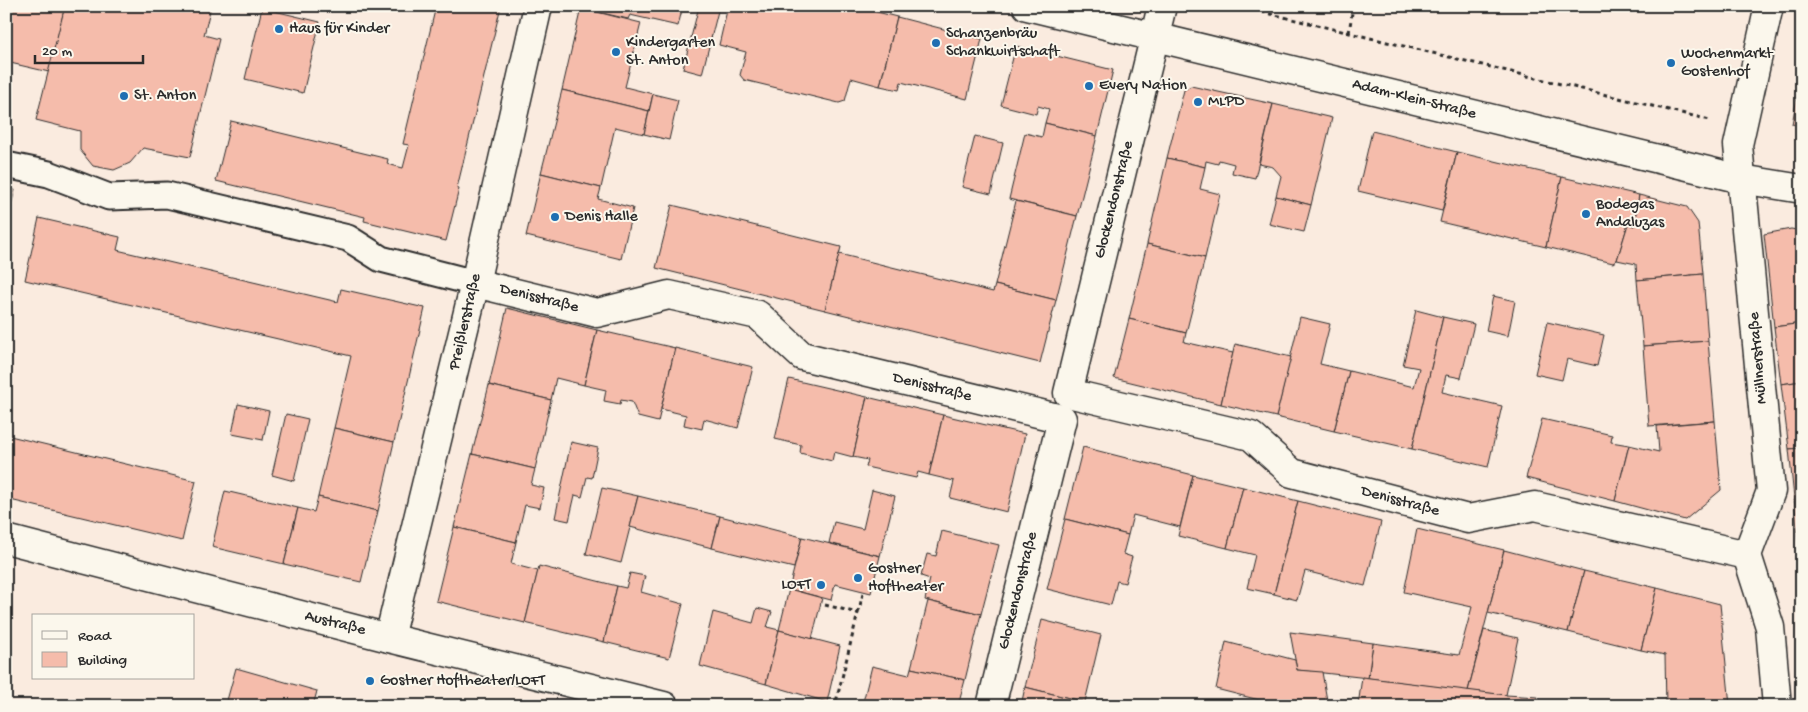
<svg xmlns="http://www.w3.org/2000/svg" width="1808" height="712" font-family="'Gochi Hand',sans-serif">
<rect width="100%" height="100%" fill="#faebdf"/>
<filter id="ink" filterUnits="userSpaceOnUse"><feTurbulence type="fractalNoise" baseFrequency=".02" numOctaves="2"/><feDisplacementMap in="SourceGraphic" scale="10" xChannelSelector="R" yChannelSelector="G"/><feConvolveMatrix kernelMatrix="1 2 1 2 8 2 1 2 1" color-interpolation-filters="sRGB"/></filter>
<g filter="url(#ink)">
<g fill="#f5bcab" stroke="#2b2b2b">
<polygon points="6,6 65,6 49,72 6,62"/>
<polygon points="65,6 211,6 204,35 219,39 190,157 143,148 130,163 114,170 93,166 80,150 80,131 36,120"/>
<polygon points="436,6 501,6 457,188 459,189 446,241 364,221 365,217 216,181 231,121 388,159 387,164 403,168 409,145 403,144"/>
<polygon points="581,6 683,6 678,26 630,15 628,19 581,8"/>
<polygon points="699,6 719,7 702,74 683,69"/>
<polygon points="728,6 853,6 897,17 880,86 851,78 845,101 839,103 744,80 740,75 746,52 719,45"/>
<polygon points="262,8 320,22 303,93 245,79"/>
<polygon points="581,8 641,23 625,87 653,94 649,111 562,90"/>
<polygon points="897,17 982,39 967,99 901,82 899,90 880,86"/>
<polygon points="1016,46 1113,70 1097,136 1045,123 1049,109 1038,106 1036,114 1001,105"/>
<polygon points="1802,71 1802,126 1792,124"/>
<polygon points="1191,86 1273,104 1255,178 1232,173 1234,164 1219,160 1218,164 1206,161 1205,167 1167,158 1184,90"/>
<polygon points="562,90 649,111 644,134 615,127 601,188 541,173"/>
<polygon points="653,94 678,100 669,140 644,134"/>
<polygon points="1273,104 1332,118 1311,205 1276,196 1281,176 1273,167 1259,164"/>
<polygon points="1045,123 1097,136 1077,216 1009,199 1025,133 1042,137"/>
<polygon points="1372,131 1457,152 1442,211 1358,191"/>
<polygon points="975,136 1003,143 991,194 962,187"/>
<polygon points="1457,152 1562,177 1546,247 1440,222"/>
<polygon points="1167,158 1205,167 1200,189 1220,194 1205,258 1147,244"/>
<polygon points="541,173 601,188 598,199 633,208 621,259 526,236"/>
<polygon points="1562,177 1639,195 1634,226 1628,224 1617,260 1613,263 1546,247"/>
<polygon points="6,188 15,190 6,225"/>
<polygon points="1639,195 1687,207 1698,223 1703,274 1637,280 1636,264 1617,260 1628,224 1634,226"/>
<polygon points="1276,196 1311,205 1304,232 1269,224"/>
<polygon points="1016,201 1077,216 1056,300 995,285"/>
<polygon points="672,205 841,247 825,310 656,268"/>
<polygon points="39,218 120,237 117,250 338,302 341,289 425,308 394,442 334,428 351,356 25,280"/>
<polygon points="1791,229 1802,231 1802,323 1774,327 1764,234"/>
<polygon points="1147,244 1205,258 1186,333 1129,319"/>
<polygon points="839,254 993,292 995,285 1056,300 1040,363 825,310"/>
<polygon points="1703,274 1708,341 1643,346 1637,280"/>
<polygon points="1493,296 1515,301 1508,336 1486,331"/>
<polygon points="507,308 597,330 584,385 556,378 551,400 489,385"/>
<polygon points="1416,310 1443,317 1412,449 1334,431 1349,371 1414,387 1419,368 1403,365"/>
<polygon points="1300,317 1330,324 1320,364 1349,371 1334,431 1276,417"/>
<polygon points="1443,317 1474,324 1461,378 1446,375 1442,392 1502,406 1488,467 1412,449"/>
<polygon points="1129,319 1186,333 1184,342 1233,353 1221,404 1114,378"/>
<polygon points="1547,322 1604,335 1597,366 1567,359 1562,380 1535,374"/>
<polygon points="1802,323 1802,381 1781,384 1774,327"/>
<polygon points="597,330 675,348 658,422 638,417 632,402 621,400 620,404 604,401 606,390 584,385"/>
<polygon points="1708,341 1715,421 1649,426 1643,346"/>
<polygon points="1235,344 1291,357 1276,417 1221,404"/>
<polygon points="675,348 753,367 738,428 704,419 702,429 684,425 686,415 661,409"/>
<polygon points="789,379 867,397 853,457 834,452 832,461 800,453 801,445 775,439"/>
<polygon points="1802,381 1802,448 1789,449 1781,384"/>
<polygon points="489,385 551,400 535,469 472,454"/>
<polygon points="867,397 943,415 929,475 918,472 916,478 866,467 868,460 853,457"/>
<polygon points="238,404 269,411 263,440 232,434"/>
<polygon points="286,414 308,419 294,481 272,475"/>
<polygon points="943,415 1025,434 1007,512 950,498 954,481 929,475"/>
<polygon points="1542,419 1612,435 1611,442 1629,445 1615,501 1526,478"/>
<polygon points="1715,421 1721,490 1685,520 1615,501 1629,445 1659,452 1657,426"/>
<polygon points="334,428 394,442 378,511 318,497"/>
<polygon points="6,435 196,481 182,541 6,499"/>
<polygon points="571,442 598,448 592,478 587,477 582,497 575,495 569,521 555,518"/>
<polygon points="1083,447 1193,475 1180,527 1133,515 1128,535 1065,519"/>
<polygon points="1802,448 1802,577 1789,449"/>
<polygon points="472,454 535,469 531,485 544,488 540,508 525,505 516,542 454,527"/>
<polygon points="1193,475 1243,487 1227,548 1178,536"/>
<polygon points="1243,487 1298,501 1274,594 1247,588 1255,555 1227,548"/>
<polygon points="602,488 638,496 621,563 586,554"/>
<polygon points="872,490 895,496 880,556 829,543 834,522 863,529"/>
<polygon points="225,491 298,508 284,564 212,547"/>
<polygon points="638,496 720,516 712,548 630,527"/>
<polygon points="318,497 378,511 361,582 284,564 298,508 314,512"/>
<polygon points="1298,501 1381,522 1365,586 1305,571 1297,600 1274,594"/>
<polygon points="720,516 802,537 794,568 712,548"/>
<polygon points="1065,519 1128,535 1123,554 1132,557 1125,583 1117,581 1111,605 1047,589"/>
<polygon points="454,527 516,542 511,564 538,571 525,623 436,601"/>
<polygon points="1417,529 1504,550 1468,691 1368,678 1373,643 1459,655 1472,607 1404,592"/>
<polygon points="942,531 999,545 981,614 925,600 930,579 921,576 927,554 936,556"/>
<polygon points="802,537 880,556 871,593 835,584 831,600 789,589"/>
<polygon points="1504,550 1584,571 1568,632 1488,613"/>
<polygon points="539,566 617,586 604,642 525,623"/>
<polygon points="1584,571 1657,588 1641,650 1568,632"/>
<polygon points="630,573 645,576 641,592 683,604 669,658 604,642 617,586 626,588"/>
<polygon points="1657,588 1720,604 1730,705 1666,706 1665,655 1641,650"/>
<polygon points="789,589 822,598 812,639 779,630"/>
<polygon points="928,601 981,614 965,680 911,668"/>
<polygon points="757,608 772,612 767,627 779,630 766,684 700,666 713,612 753,623"/>
<polygon points="1042,620 1101,635 1085,702 1025,687"/>
<polygon points="779,630 840,646 827,702 766,684"/>
<polygon points="1484,630 1518,638 1506,695 1468,691"/>
<polygon points="1290,632 1373,643 1368,678 1297,670"/>
<polygon points="1226,642 1295,660 1297,670 1322,672 1328,706 1283,706 1216,689"/>
<polygon points="872,666 909,675 911,668 965,680 958,706 862,706"/>
<polygon points="236,668 317,691 313,706 231,706 226,704"/>
<polygon points="1362,677 1506,695 1538,697 1537,706 1358,706"/>
<polygon points="1025,687 1085,702 1084,706 1021,706"/>
</g>
<g fill="none" stroke-linecap="round" stroke-linejoin="round">
<defs>
<polyline id="pedestrian" points="6,165 49,174 109,197 167,195 348,238 381,259 475,283"/>
<g id="minor">
<polyline points="1027,6 1741,179 1802,189"/>
<polyline points="1162,6 1068,393 1251,436 1292,473 1468,519 1535,506 1747,555"/>
<polyline points="1769,6 1738,145 1771,491 1747,555 1770,627 1777,706"/>
<polyline points="475,283 597,313 669,295 758,315 802,356 1062,419 991,706"/>
<polyline points="6,539 389,638 664,706"/>
<polyline points="389,638 475,283 538,6"/>
</g>
</defs>
<use href="#pedestrian" stroke="#2b2b2b" stroke-width="29"/>
<use href="#minor" stroke="#2b2b2b" stroke-width="31"/>
<g stroke="#2b2b2b" stroke-width="3" stroke-dasharray="4 4" stroke-linecap="butt">
<polyline points="1238,6 1710,120"/>
<polyline points="1349,33 1353,6"/>
<polyline points="825,605 858,613 835,706"/>
<polyline points="858,613 863,594"/>
</g>
<use href="#pedestrian" stroke="#fbf7ec" stroke-width="25"/>
<use href="#minor" stroke="#fbf7ec" stroke-width="28"/>
</g>
</g>
<g fill="#1f6fb2" stroke="#fbf7ec" stroke-width="2">
<circle cx="279" cy="29" r="5"/>
<circle cx="936" cy="43" r="5"/>
<circle cx="616" cy="52" r="5"/>
<circle cx="1671" cy="63" r="5"/>
<circle cx="1089" cy="86" r="5"/>
<circle cx="124" cy="96" r="5"/>
<circle cx="1198" cy="102" r="5"/>
<circle cx="1586" cy="214" r="5"/>
<circle cx="555" cy="217" r="5"/>
<circle cx="858" cy="578" r="5"/>
<circle cx="821" cy="585" r="5"/>
<circle cx="370" cy="681" r="5"/>
</g>
<g text-anchor="middle" dominant-baseline="central" stroke-width="4" stroke-linejoin="round" paint-order="stroke">
<g font-size="16" fill="#2b2b2b" stroke="#fbf7ec" text-anchor="start">
<text x="289" y="29">Haus für Kinder</text>
<text x="946" y="34">Schanzenbräu<tspan x="946" dy="18">Schankwirtschaft</tspan></text>
<text x="626" y="43">Kindergarten<tspan x="626" dy="18">St. Anton</tspan></text>
<text x="1681" y="54">Wochenmarkt<tspan x="1681" dy="18">Gostenhof</tspan></text>
<text x="1099" y="86">Every Nation</text>
<text x="134" y="96">St. Anton</text>
<text x="1208" y="102">MLPD</text>
<text x="1596" y="205">Bodegas<tspan x="1596" dy="18">Andaluzas</tspan></text>
<text x="565" y="217">Denis Halle</text>
<text x="868" y="569">Gostner<tspan x="868" dy="18">Hoftheater</tspan></text>
<text x="811" y="585" text-anchor="end">LOFT</text>
<text x="380" y="681">Gostner Hoftheater/LOFT</text>
</g>
<g font-size="16" fill="#2b2b2b" stroke="#fbf7ec">
<text transform="translate(1414 100) rotate(14)">Adam-Klein-Straße</text>
<text transform="translate(1115 200) rotate(-76)">Glockendonstraße</text>
<text transform="translate(539 299) rotate(14)">Denisstraße</text>
<text transform="translate(466 322) rotate(-77)">Preißlerstraße</text>
<text transform="translate(1759 358) rotate(-95)">Müllnerstraße</text>
<text transform="translate(932 388) rotate(14)">Denisstraße</text>
<text transform="translate(1400 502) rotate(15)">Denisstraße</text>
<text transform="translate(1019 591) rotate(-76)">Glockendonstraße</text>
<text transform="translate(335 624) rotate(14)">Austraße</text>
</g>
</g>
<rect width="1808" height="712" fill="none" stroke="#fbf7ec" stroke-width="25"/>
<rect x="12" y="12" width="1783" height="687" fill="none" stroke="#2b2b2b" stroke-width="2" filter="url(#ink)"/>
<rect x="32" y="614" width="162" height="65" fill="#fbf7ec" stroke="#a8a59f"/>
<rect x="42" y="631" width="25" height="8" fill="#fbf7ec" stroke="#a8a59f"/>
<text x="78" y="640" font-size="15" fill="#2b2b2b">Road</text>
<rect x="42" y="652" width="25" height="15" fill="#f5bcab" stroke="#a8a59f"/>
<text x="78" y="664" font-size="15" fill="#2b2b2b">Building</text>
<path d="M35 55v8h108v-8" fill="none" stroke="#2b2b2b" stroke-width="2.5"/>
<text x="42" y="55" font-size="15" fill="#2b2b2b" stroke="#fbf7ec" stroke-width="4" paint-order="stroke">20 m</text>
</svg>
